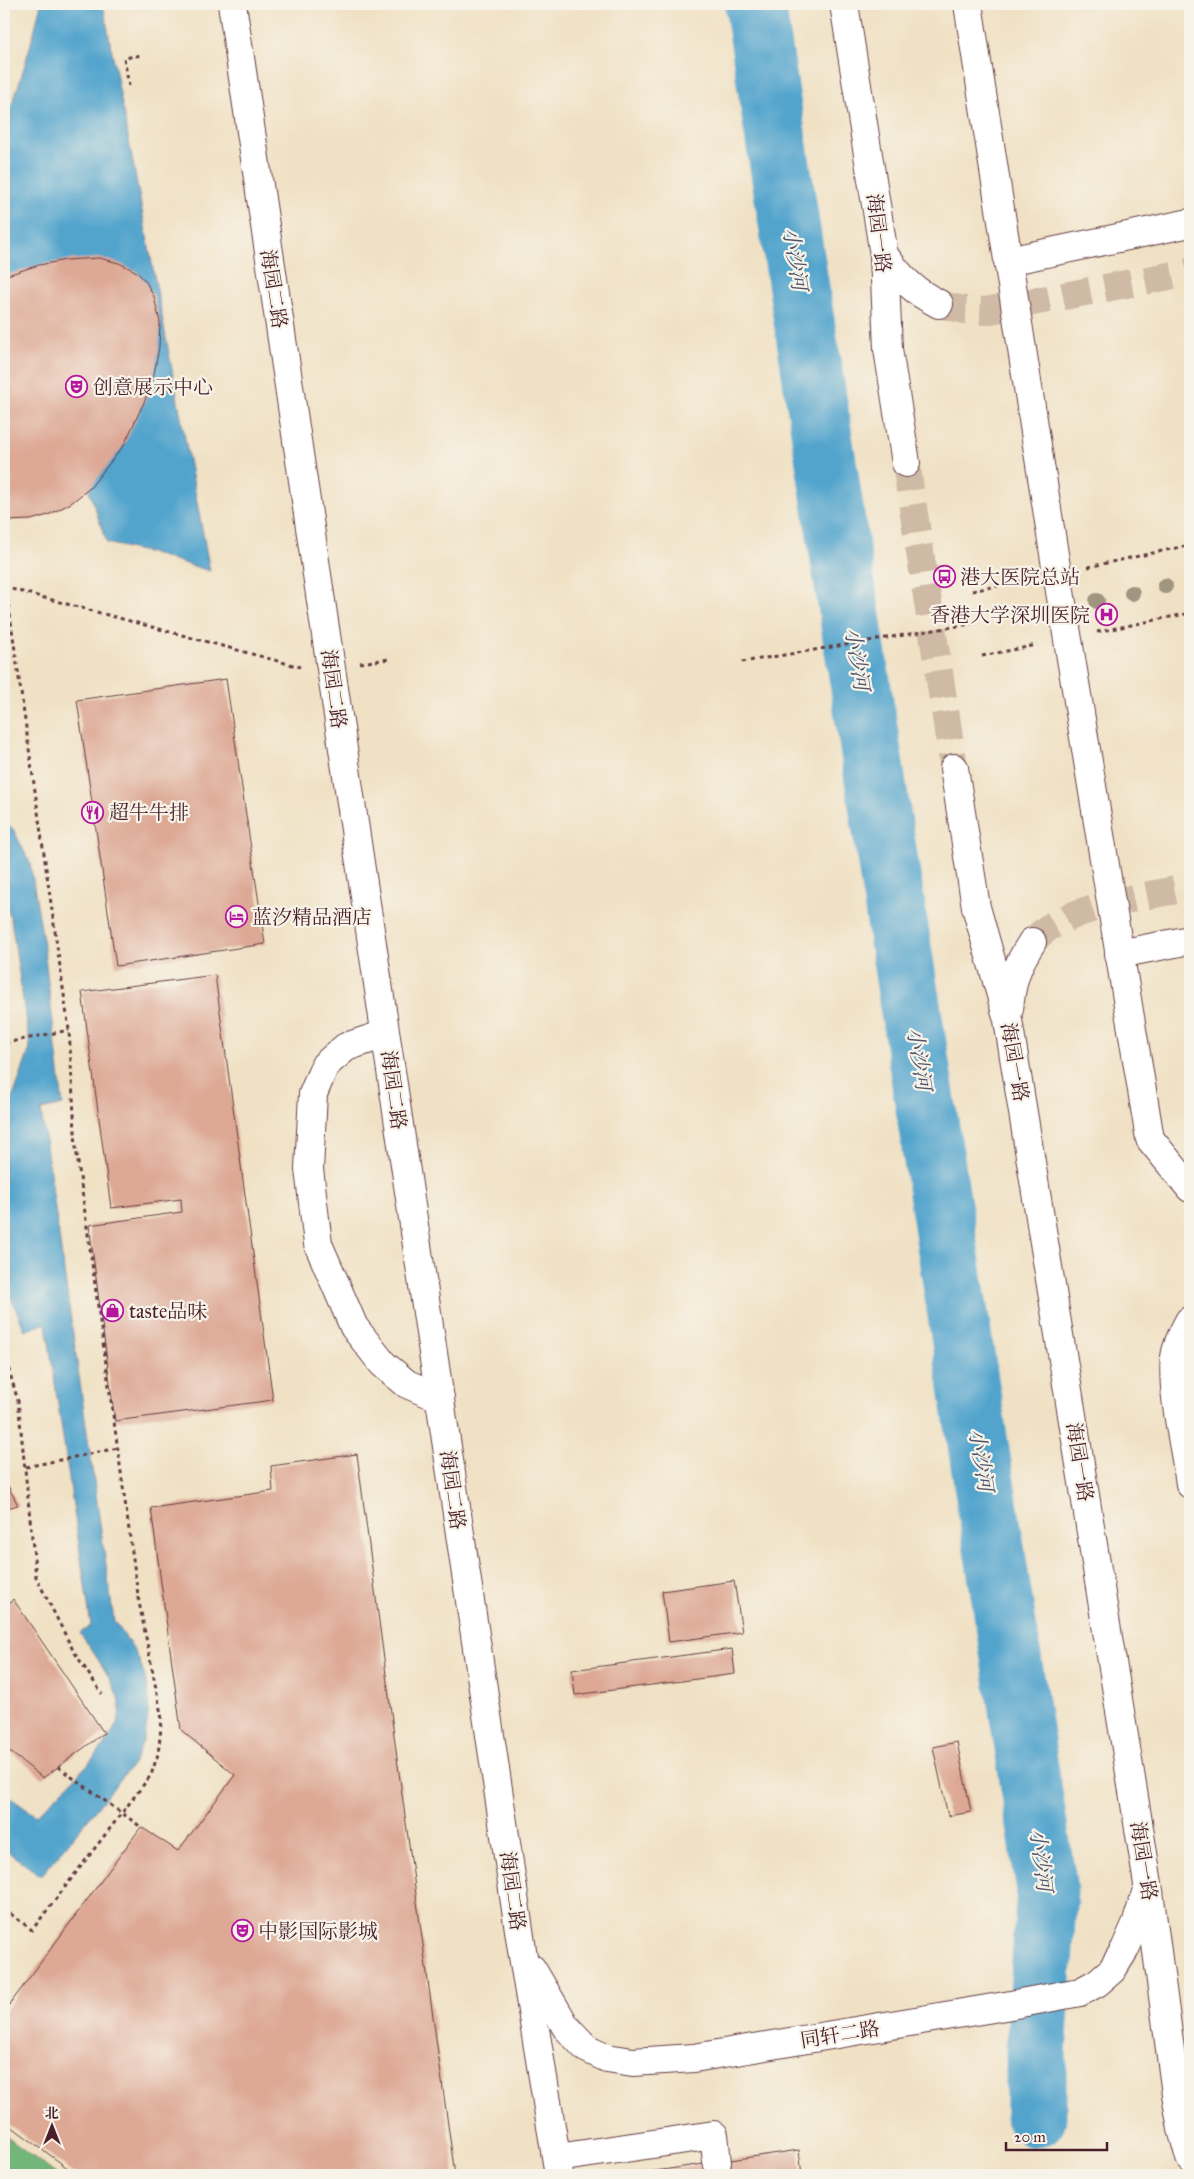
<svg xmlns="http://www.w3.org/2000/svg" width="1194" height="2179" font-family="'IM FELL Great Primer','Noto Serif SC',serif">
<rect width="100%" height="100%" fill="#f7f3e8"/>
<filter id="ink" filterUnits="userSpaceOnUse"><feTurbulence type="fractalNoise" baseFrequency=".02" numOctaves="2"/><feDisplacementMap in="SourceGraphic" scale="10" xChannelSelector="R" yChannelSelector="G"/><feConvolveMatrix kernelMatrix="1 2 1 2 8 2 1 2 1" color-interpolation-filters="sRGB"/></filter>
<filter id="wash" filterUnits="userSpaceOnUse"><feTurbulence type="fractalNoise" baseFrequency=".0096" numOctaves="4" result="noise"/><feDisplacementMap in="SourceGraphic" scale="20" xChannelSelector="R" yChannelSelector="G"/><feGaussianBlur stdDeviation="1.12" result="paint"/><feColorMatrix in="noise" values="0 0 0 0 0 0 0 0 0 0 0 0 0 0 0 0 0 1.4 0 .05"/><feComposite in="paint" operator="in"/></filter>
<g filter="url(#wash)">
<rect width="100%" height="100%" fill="#f0e1c4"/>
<polygon fill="#72b67a" stroke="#5e6a52" points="4,2135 57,2175 4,2175"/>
<g fill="#53a4cd" stroke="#4e627c">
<path d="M 41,4 L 103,4 L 210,571 L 154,554 L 107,543 L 82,470 L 24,363 L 4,343 L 4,125 C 20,86 31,45 41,4 Z"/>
<path d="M 4,821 L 13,829 L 30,863 L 43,940 L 63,1105 L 41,1110 L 114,1621 C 121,1631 128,1640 134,1650 C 154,1686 153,1728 133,1764 L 41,1876 L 4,1849 L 4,1793 L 36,1816 C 58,1793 119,1742 120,1710 C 121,1689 92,1651 80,1633 L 91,1626 L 46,1323 L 25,1331 L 4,1281 L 4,1123 L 30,1048 L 11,919 L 4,901 Z"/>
</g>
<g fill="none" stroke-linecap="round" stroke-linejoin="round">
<polyline stroke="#53a4cd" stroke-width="61" points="755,4 1047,1890 1036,2051 1036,2117"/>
</g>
<g id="blocks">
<g fill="#dda894">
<polygon points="99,258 119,263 137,272 146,282 154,297 160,322 159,347 154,374 145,400 124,445 90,488 71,503 48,515 31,520 4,521 4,276 39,265 66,260"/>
<polygon points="226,679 265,944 116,966 77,700"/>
<polygon points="215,975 273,1400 115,1421 89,1225 182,1212 181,1199 111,1208 82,992"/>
<polygon points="357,1454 397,1758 455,2175 77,2175 4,2121 4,2012 141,1827 178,1851 235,1775 181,1730 151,1508 273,1491 271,1466"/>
<polygon points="4,1478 18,1505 4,1509"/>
<polygon points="734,1581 742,1632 669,1642 662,1591"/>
<polygon points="13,1599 104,1733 43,1778 4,1747 4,1611"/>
<polygon points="732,1649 735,1674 575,1695 572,1670"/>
<polygon points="957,1742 971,1812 948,1816 933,1747"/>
<polygon points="799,2150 802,2175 642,2175 642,2173"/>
</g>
</g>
</g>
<g filter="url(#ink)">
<use href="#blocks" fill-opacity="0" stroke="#633c42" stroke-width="1"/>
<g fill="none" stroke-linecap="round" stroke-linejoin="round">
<g stroke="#cfbaa5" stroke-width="28" stroke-dasharray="28 14" stroke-linecap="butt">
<polyline points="939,304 964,310 985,311 1190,272"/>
<polyline points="906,463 954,768"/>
<path d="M 1032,942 C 1038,936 1045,929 1053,925 C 1094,902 1145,897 1190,887"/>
</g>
<defs>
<g id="minor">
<polyline points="232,4 522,1950 559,2175"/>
<polyline points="844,4 884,255 888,349 906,463"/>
<polyline points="968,4 1057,573 1150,1139 1190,1188"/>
<path d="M 884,255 C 901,278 913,291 939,304"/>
<polyline points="1008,261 1190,223"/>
<polyline points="954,768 976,907 1008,1020 1148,1884 1176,2094 1182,2129 1190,2158"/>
<polyline points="1119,954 1190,940"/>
<path d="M 1009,1009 C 1012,979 1016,967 1032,942"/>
<polyline points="385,1034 346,1047 325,1065 313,1094 309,1169 318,1244 354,1327 383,1364 407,1384 440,1398"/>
<path d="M 1189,1321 C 1183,1332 1177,1344 1175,1357 C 1171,1393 1185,1447 1190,1484"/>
<polyline points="532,1969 566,2027 586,2048 607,2058 633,2062 694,2058 1005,2006 1080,1992 1097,1983 1112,1970 1125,1949 1137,1922 1146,1893"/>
<polyline points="557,2158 714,2135 717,2162"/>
</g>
</defs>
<use href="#minor" stroke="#633c42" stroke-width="30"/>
<g stroke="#633c42" stroke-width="3" stroke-dasharray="4 4" stroke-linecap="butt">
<polyline points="129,86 124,58 142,55"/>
<polyline points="1088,567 1190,545"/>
<polyline points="4,587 300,667"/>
<polyline points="972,591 1026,580"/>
<polyline points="1097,632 1190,613"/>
<polyline points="982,656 1037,645"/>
<polyline points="742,662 976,623"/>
<polyline points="360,663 389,659"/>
<polyline points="4,1031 4,1048"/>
<polyline points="5,1043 69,1030"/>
<polyline points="4,1353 18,1401 36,1577 73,1650 102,1694"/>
<polyline points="26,1467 118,1448"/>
<polyline points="4,1909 32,1930 151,1775 158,1754 162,1719 139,1602 76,1148 69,1030 6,587"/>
</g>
<use href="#minor" stroke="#fff" stroke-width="28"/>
<polyline stroke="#633c42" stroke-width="3" stroke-dasharray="4 4" stroke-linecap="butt" points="58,1767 141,1827"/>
</g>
<g fill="#a09580">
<circle cx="1165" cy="586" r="8"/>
<circle cx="1132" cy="593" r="8"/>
<circle cx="1097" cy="601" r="8"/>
</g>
</g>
<defs>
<symbol id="theatre-ring" viewBox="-11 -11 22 22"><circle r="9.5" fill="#f7f3e8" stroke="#b5179e" stroke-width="1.5"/><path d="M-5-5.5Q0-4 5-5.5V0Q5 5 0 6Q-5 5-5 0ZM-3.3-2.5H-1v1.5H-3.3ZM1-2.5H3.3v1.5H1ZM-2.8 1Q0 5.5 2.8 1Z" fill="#b5179e"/></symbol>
<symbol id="bus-ring" viewBox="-11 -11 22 22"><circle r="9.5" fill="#f7f3e8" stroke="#b5179e" stroke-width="1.5"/><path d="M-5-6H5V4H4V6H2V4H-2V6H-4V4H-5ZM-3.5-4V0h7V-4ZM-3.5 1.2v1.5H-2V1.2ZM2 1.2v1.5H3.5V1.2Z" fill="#b5179e"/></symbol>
<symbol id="hospital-ring" viewBox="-11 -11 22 22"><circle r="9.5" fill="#f7f3e8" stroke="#b5179e" stroke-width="1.5"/><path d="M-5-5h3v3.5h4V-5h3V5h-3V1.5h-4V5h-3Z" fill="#b5179e"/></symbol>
<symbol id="restaurant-ring" viewBox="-11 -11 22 22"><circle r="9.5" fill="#f7f3e8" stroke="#b5179e" stroke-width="1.5"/><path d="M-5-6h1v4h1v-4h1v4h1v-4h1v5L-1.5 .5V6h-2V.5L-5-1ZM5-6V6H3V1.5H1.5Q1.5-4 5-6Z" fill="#b5179e"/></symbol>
<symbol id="hotel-ring" viewBox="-11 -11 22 22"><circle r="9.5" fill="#f7f3e8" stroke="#b5179e" stroke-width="1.5"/><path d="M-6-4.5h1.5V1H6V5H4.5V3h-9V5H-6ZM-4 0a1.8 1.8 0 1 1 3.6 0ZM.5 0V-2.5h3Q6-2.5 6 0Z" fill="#b5179e"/></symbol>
<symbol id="shop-ring" viewBox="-11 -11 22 22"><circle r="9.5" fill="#f7f3e8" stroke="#b5179e" stroke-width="1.5"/><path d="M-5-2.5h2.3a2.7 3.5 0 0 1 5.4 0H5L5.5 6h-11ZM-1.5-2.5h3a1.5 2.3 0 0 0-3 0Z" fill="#b5179e"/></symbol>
</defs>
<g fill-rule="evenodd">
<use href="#theatre-ring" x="64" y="374" width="25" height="25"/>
<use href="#bus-ring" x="932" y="564" width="25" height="25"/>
<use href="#hospital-ring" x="1094" y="602" width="25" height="25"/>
<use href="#restaurant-ring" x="80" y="800" width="25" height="25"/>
<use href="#hotel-ring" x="224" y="904" width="25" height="25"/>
<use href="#shop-ring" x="100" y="1298" width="25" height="25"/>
<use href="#theatre-ring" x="230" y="1918" width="25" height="25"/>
</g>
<g text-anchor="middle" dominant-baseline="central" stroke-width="4.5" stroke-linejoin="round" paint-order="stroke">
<g font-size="20" fill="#4a1f2b" stroke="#f7f3e8">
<text transform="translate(879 233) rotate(83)">海园一路</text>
<text transform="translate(274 289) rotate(81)">海园二路</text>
<text transform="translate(334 689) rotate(82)">海园二路</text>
<text transform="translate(1015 1062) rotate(80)">海园一路</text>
<text transform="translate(394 1090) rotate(82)">海园二路</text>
<text transform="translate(1080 1462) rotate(81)">海园一路</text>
<text transform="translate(453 1490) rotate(82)">海园二路</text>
<text transform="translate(1144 1861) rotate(81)">海园一路</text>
<text transform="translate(513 1891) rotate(82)">海园二路</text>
<text transform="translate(840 2034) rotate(-9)">同轩二路</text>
</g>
<g font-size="20" fill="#4a1f2b" stroke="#f7f3e8" text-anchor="start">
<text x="93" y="387">创意展示中心</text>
<text x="960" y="577">港大医院总站</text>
<text x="1090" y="615" text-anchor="end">香港大学深圳医院</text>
<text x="109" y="812">超牛牛排</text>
<text x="252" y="917">蓝汐精品酒店</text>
<text x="129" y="1311">taste品味</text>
<text x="258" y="1931">中影国际影城</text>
</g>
<g font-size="21" font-style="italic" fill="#4e546c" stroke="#f7f3e8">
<text transform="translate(795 259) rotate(81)">小沙河</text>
<text transform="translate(857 659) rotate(81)">小沙河</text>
<text transform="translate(919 1059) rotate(81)">小沙河</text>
<text transform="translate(981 1460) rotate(81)">小沙河</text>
<text transform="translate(1041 1860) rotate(83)">小沙河</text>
</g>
</g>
<rect width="1194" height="2179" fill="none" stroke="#f7f3e8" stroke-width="20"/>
<g transform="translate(52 2126)" stroke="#f7f3e8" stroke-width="4" paint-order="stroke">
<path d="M0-4L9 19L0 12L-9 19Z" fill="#4a1f2b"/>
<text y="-8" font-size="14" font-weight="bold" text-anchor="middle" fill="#4a1f2b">北</text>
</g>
<path d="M1006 2142v8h101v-8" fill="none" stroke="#4a1f2b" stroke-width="2.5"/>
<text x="1014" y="2142" font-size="15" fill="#4a1f2b" stroke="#f7f3e8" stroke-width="4" paint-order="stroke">20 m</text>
</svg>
